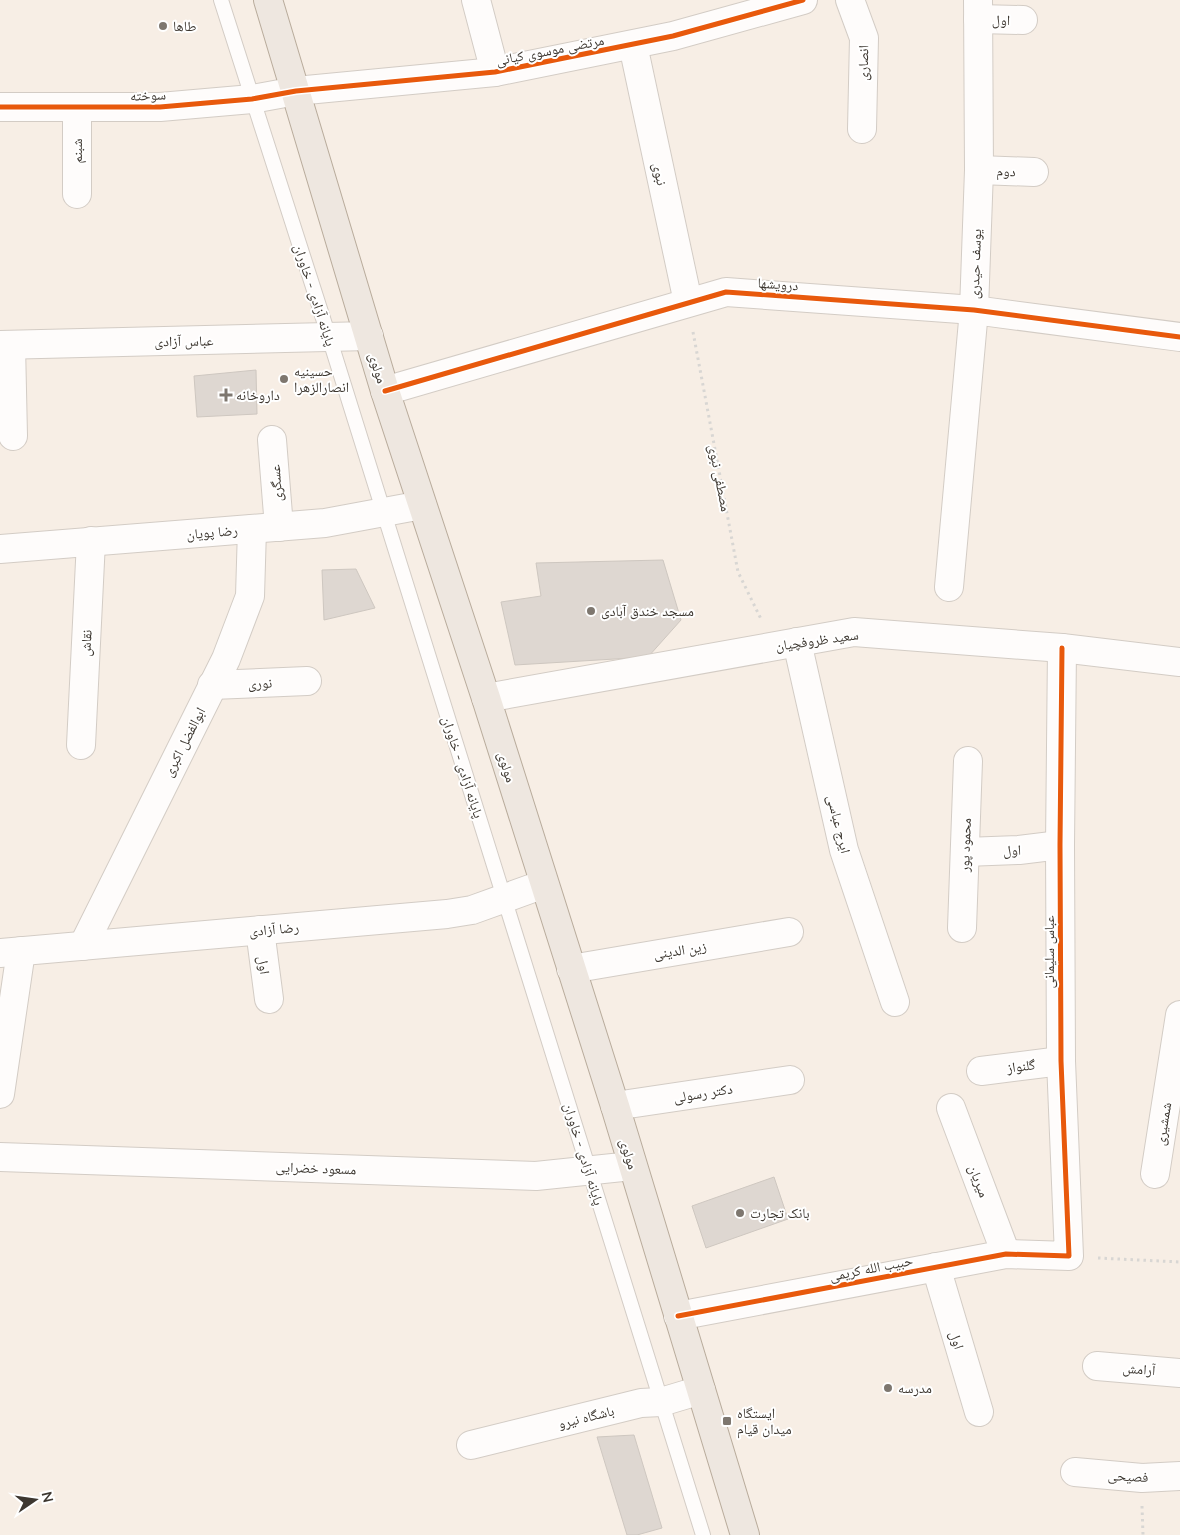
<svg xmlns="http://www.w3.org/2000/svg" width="1180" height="1535" font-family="Mulish,'Noto Naskh Arabic',sans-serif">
<rect width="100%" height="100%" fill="#f7eee5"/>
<g fill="#ded7d1" stroke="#cec7c0">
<polygon points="256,370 257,414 197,417 194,376"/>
<polygon points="663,560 681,620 648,657 515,665 501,602 541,596 536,563"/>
<polygon points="356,569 375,608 324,620 322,570"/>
<polygon points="774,1177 788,1219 706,1248 692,1206"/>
<polygon points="634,1435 662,1528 637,1535 627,1535 597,1437"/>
</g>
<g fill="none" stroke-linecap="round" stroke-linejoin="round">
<defs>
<polyline id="service" points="221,0 329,337 703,1535"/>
<g id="minor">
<polyline points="476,0 495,72"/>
<polyline points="850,0 864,38 862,129"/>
<polyline points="978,19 1023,20"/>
<polyline points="633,45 688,302"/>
<polyline points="0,107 160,107 252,99 296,91 495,72 673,36 803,0"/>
<polyline points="979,170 1034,172"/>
<polyline points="77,194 77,107"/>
<polyline points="0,345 369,336"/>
<polyline points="11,345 13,436"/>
<polyline points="385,391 726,292 974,310 1180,337"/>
<polyline points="272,440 279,527"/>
<polyline points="0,549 325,523 422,505"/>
<polyline points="949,587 974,310 979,170 978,0"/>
<polyline points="797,642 844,850 895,1002"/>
<polyline points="212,685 307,681"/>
<polyline points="486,698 854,632 1062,648 1180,662"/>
<polyline points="81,745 91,541"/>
<polyline points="965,852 1019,850 1060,845"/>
<polyline points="962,928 968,761"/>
<polyline points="260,930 269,999"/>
<polyline points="83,946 226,659 250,596 252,529"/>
<polyline points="0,953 447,914 472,910 544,884"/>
<polyline points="571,969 789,932"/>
<polyline points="981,1071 1061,1061"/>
<polyline points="0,1094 21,951"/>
<polyline points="615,1106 790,1080"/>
<polyline points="951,1108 1006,1254"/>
<polyline points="0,1157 536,1176 632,1166"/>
<polyline points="1155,1174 1180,1015"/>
<polyline points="936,1267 979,1412"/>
<polyline points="678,1316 1006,1254 1069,1256 1061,1061 1060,845 1062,648"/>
<polyline points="1097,1366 1180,1373"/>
<polyline points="471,1445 641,1403 661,1402 701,1390"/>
<polyline points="1075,1472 1142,1478 1180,1476"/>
</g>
<polyline id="primary" points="268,0 385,391 486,698 615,1106 745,1535"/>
</defs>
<use href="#service" stroke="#d3ccc5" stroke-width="16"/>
<use href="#minor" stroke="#d3ccc5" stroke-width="30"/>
<use href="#primary" stroke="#b9ac9c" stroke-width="30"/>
<g stroke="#d8d6d3" stroke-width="3" stroke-dasharray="2.5 4" stroke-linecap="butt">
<polyline points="693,332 738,572 761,619"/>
<polyline points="1098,1258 1180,1262"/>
<polyline points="1142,1506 1143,1535"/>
</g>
<use href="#service" stroke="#fefcfb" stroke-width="14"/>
<use href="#minor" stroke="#fefcfb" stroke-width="28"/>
<use href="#primary" stroke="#eee7e0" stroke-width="28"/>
<defs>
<g id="cycleway">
<polyline points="0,107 160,107 252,99 296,91 495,72 673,36 803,0"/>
<polyline points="385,391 726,292 974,310 1180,337"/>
<polyline points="678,1316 1006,1254 1069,1256 1061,1061 1060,845 1062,648"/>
</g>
</defs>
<use href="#cycleway" stroke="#fff" stroke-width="8"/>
<use href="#cycleway" stroke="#e8590c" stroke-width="5"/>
</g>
<g fill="#7e776f" stroke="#fff" stroke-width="2">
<circle cx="163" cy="26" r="5"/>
<circle cx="284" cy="379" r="5"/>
<path d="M223.5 387.5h5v5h5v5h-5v5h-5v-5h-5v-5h5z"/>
<circle cx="591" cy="611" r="5"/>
<circle cx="740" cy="1213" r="5"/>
<circle cx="888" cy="1388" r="5"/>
<rect x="722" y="1416" width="10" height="10" rx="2.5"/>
</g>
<g text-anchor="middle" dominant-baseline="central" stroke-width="4" stroke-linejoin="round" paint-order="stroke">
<g font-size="14" fill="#3d3730" stroke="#fff">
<text transform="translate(1001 20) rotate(1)">اول</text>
<text transform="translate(550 50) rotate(-11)">مرتضی موسوی کیانی</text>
<text transform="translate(863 63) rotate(-89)">انصاری</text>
<text transform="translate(148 95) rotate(-2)">سوخته</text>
<text transform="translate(77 151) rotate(-90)">شبنم</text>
<text transform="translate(1006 171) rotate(2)">دوم</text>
<text transform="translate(660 174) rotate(78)">نبوی</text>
<text transform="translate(975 264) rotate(-88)">یوسف حیدری</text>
<text transform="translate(778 284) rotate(4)">درویشها</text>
<text transform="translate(315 295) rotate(72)">پایانه آزادی - خاوران</text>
<text transform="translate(184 341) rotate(-1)">عباس آزادی</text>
<text transform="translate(378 368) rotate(73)">مولوی</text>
<text transform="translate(720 478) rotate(79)">مصطفی نبوی</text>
<text transform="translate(276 483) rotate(-94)">عسگری</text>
<text transform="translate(212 532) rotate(-5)">رضا پویان</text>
<text transform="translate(817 640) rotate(-8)">سعید ظروفچیان</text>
<text transform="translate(86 643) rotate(-87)">نقاش</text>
<text transform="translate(260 683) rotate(-2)">نوری</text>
<text transform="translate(184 742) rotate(-63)">ابوالفضل اکبری</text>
<text transform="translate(463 767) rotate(72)">پایانه آزادی - خاوران</text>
<text transform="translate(507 767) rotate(73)">مولوی</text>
<text transform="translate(839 824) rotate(76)">ایرج عباسی</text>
<text transform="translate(965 845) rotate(-88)">محمود پور</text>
<text transform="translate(1012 850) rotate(-3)">اول</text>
<text transform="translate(274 929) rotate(-5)">رضا آزادی</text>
<text transform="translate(680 950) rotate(-9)">زین الدینی</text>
<text transform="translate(1049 952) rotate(-90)">عباس سلیمانی</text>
<text transform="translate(264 965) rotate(82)">اول</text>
<text transform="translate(1021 1066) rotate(-7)">گلنواز</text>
<text transform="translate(703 1093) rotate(-9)">دکتر رسولی</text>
<text transform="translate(1163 1124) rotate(-81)">شمشیری</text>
<text transform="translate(584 1154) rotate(73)">پایانه آزادی - خاوران</text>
<text transform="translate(629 1154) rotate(73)">مولوی</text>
<text transform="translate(316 1168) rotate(2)">مسعود خضرایی</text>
<text transform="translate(979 1181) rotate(69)">میریان</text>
<text transform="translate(871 1268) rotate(-11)">حبیب الله کریمی</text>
<text transform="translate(957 1340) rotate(73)">اول</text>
<text transform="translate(1139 1369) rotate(4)">آرامش</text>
<text transform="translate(586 1417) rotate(-14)">باشگاه نیرو</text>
<text transform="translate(1128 1476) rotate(3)">فصیحی</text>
</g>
<g font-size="14" fill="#3d3730" stroke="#fff" text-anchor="start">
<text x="173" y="26">طاها</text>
<text x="294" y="371">حسینیه<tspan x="294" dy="16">انصارالزهرا</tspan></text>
<text x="236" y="395">داروخانه</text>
<text x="601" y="611">مسجد خندق آبادی</text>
<text x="750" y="1213">بانک تجارت</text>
<text x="898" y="1388">مدرسه</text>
<text x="737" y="1413">ایستگاه<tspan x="737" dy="16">میدان قیام</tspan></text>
</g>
</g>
<g transform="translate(35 1500) rotate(77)" stroke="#ffffff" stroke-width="4" paint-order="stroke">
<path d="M0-4L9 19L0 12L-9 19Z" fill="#3d3730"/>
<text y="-8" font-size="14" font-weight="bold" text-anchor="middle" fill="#3d3730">N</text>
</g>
</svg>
